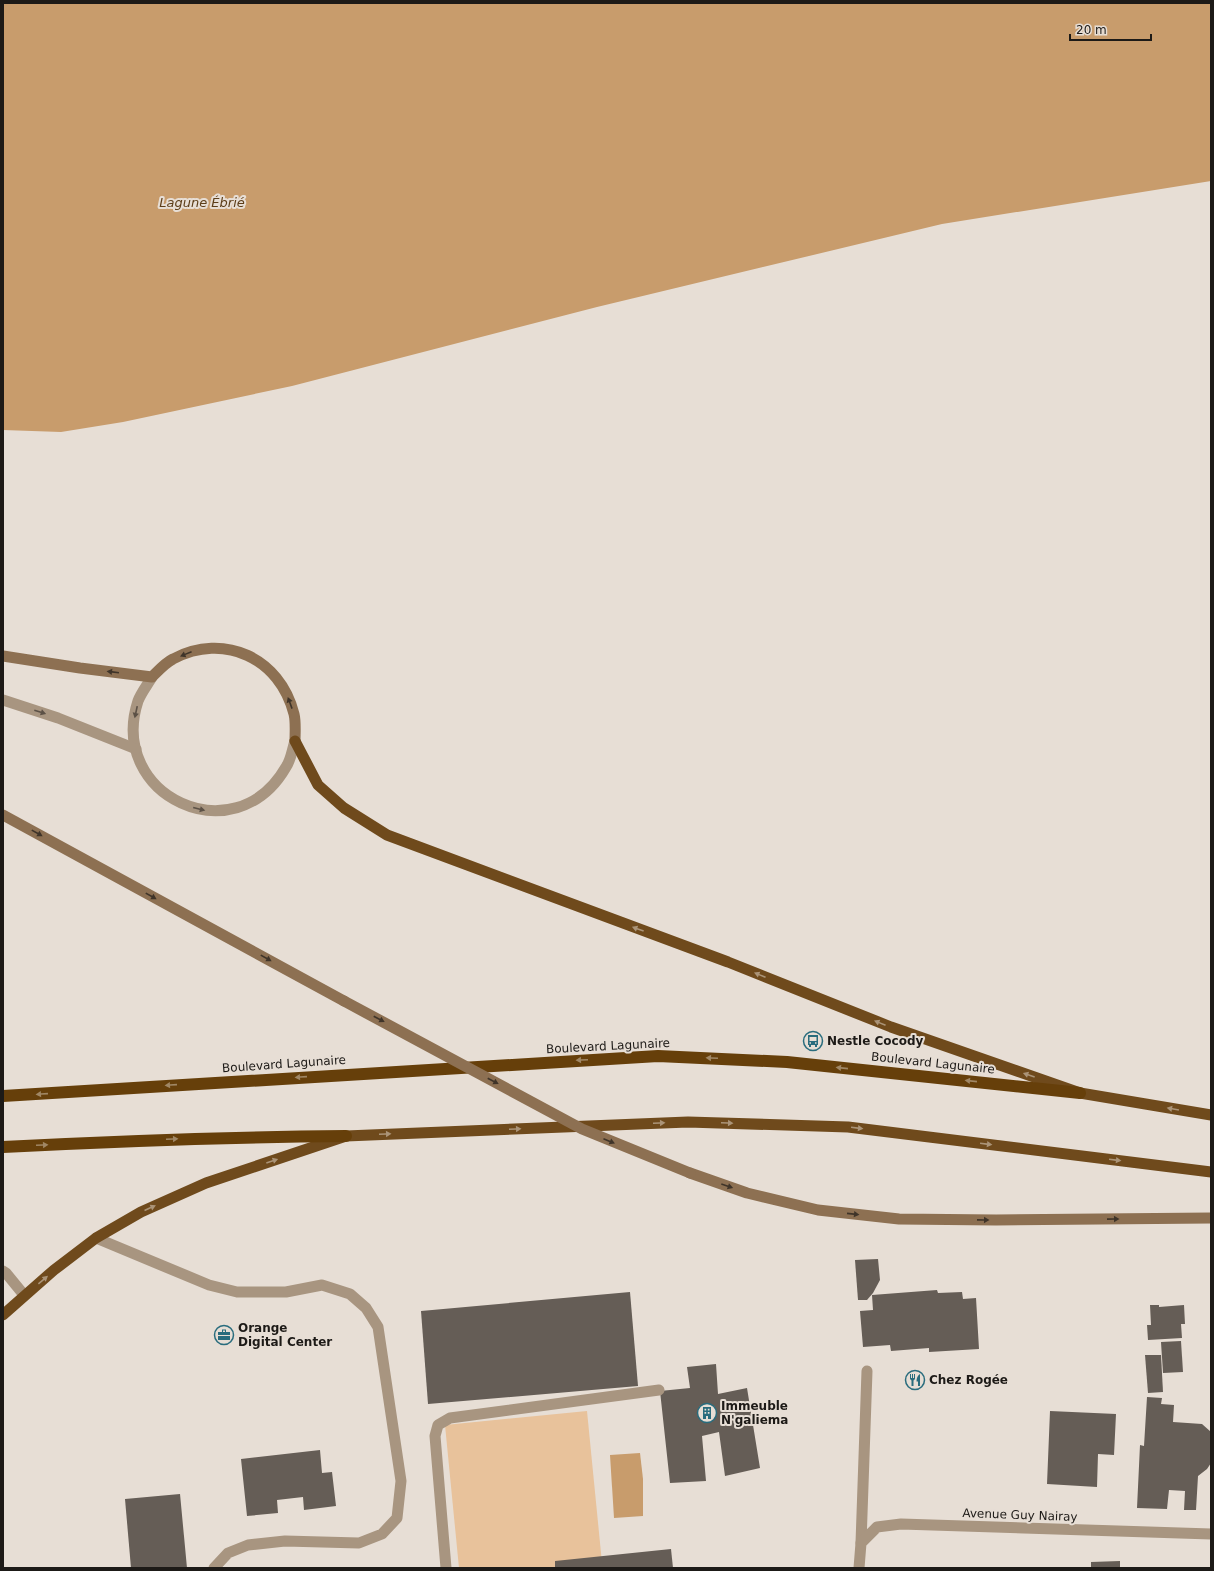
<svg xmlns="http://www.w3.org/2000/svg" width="1214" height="1571" font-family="'DejaVu Sans',sans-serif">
<rect width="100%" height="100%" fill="#e7ded5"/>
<polygon fill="#e8c29b" points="587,1411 602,1563 545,1568 459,1568 445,1425"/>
<g fill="#c89c6c">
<polygon points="3,3 1211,3 1211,181 942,224 597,307 292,386 123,422 61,432 3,430"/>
<polygon points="640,1453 643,1479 643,1516 614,1518 610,1455"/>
</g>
<g fill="#655d56">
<polygon points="878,1259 880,1280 873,1293 867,1300 858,1300 855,1260"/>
<polygon points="937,1290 938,1293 962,1292 963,1299 976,1298 979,1349 929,1352 929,1348 891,1351 890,1345 863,1347 860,1311 873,1310 872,1295"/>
<polygon points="630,1292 638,1386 428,1404 421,1311"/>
<polygon points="1150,1305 1159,1305 1159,1307 1184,1305 1185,1324 1181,1324 1182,1338 1148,1340 1147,1325 1151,1325"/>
<polygon points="1181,1341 1183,1372 1163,1373 1161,1342"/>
<polygon points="1145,1355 1161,1355 1163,1392 1148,1393"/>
<polygon points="716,1364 718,1394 747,1388 760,1468 725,1476 719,1432 702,1436 706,1481 670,1483 660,1391 690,1388 687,1367"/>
<polygon points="1147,1397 1162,1398 1161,1404 1174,1405 1173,1422 1202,1424 1211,1432 1211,1463 1207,1469 1198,1476 1196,1510 1184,1510 1185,1491 1169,1490 1167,1509 1137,1508 1140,1445 1144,1446"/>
<polygon points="1050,1411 1116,1414 1114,1455 1098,1454 1097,1487 1047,1484"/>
<polygon points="320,1450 322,1473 332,1472 336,1506 304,1510 303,1497 277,1500 278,1513 247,1516 241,1459"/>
<polygon points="180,1494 187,1568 131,1568 125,1499"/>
<polygon points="671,1549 673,1568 555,1568 555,1561"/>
<polygon points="1120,1561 1120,1568 1091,1568 1091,1562"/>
</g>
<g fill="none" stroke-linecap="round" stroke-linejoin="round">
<g stroke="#a89580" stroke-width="11">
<polyline points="96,1238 209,1285 237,1292 286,1292 322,1285 350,1294 366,1308 378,1327 401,1481 397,1518 382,1534 359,1543 285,1541 248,1545 228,1553 214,1568"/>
<polyline points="3,1271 6,1273 24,1295"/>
<polyline points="861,1543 867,1371"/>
<polyline points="446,1568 435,1436 438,1425 450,1418 659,1390"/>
</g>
<g stroke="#a89580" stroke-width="11">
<path d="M 152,677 C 148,684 141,693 138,701 C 107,796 235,856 286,767 C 291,760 292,750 295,741"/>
<polyline points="3,700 58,718 136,749"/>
<polyline points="859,1568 861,1543 877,1527 901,1524 1211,1534"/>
</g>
<g stroke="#8d7052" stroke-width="11">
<path d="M 3,656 L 80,668 L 152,677 C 158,671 165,663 173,659 C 224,632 280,658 294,714 C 296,722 295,733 295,741"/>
<polyline points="3,815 344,1001"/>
<polyline points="690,1173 747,1193 818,1210 899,1219 996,1220 1211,1218"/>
</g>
<g stroke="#6f4a1c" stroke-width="11">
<polyline points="295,741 318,785 344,808 387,835 728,962 891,1027 1080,1093 1211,1115"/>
<polyline points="3,1315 54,1270 96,1238 141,1212 206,1183 346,1136 688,1122 848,1127 1211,1172"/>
</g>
<g stroke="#663f0a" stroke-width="12">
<polyline points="3,1096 658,1056 787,1062 1080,1093"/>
<path d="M 3,1147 C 117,1141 232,1137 346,1136"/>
</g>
<polyline stroke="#8d7052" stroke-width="11" points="344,1001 582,1129 690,1173"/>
</g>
<defs><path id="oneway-solid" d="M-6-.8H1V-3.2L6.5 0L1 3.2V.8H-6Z"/></defs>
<g fill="#3f3429">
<use href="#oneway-solid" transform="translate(186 654) rotate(158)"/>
<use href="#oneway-solid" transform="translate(113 672) rotate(-173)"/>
<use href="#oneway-solid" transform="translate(290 703) rotate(-110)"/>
<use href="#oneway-solid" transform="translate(37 833) rotate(29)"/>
<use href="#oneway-solid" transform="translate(151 896) rotate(29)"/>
<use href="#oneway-solid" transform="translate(266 958) rotate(29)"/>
<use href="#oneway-solid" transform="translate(379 1019) rotate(28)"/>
<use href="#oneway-solid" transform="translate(493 1081) rotate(28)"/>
<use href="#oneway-solid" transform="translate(609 1141) rotate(23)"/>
<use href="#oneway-solid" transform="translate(727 1186) rotate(19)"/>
<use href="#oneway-solid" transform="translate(853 1214) rotate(6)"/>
<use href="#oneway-solid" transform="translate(1113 1219) rotate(-1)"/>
<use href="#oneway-solid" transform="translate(983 1220) rotate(1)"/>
</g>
<g fill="#5c5146">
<use href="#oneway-solid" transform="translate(40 712) rotate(18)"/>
<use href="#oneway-solid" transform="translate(136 712) rotate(102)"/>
<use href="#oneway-solid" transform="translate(199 809) rotate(14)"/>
</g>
<g fill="#ab9478">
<use href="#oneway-solid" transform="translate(638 929) rotate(-160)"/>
<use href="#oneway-solid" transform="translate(760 975) rotate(-158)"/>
<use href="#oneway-solid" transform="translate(880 1023) rotate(-158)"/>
<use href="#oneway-solid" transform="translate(1029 1075) rotate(-161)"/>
<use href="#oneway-solid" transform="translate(1173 1109) rotate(-170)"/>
<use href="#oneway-solid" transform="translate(659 1123) rotate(-2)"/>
<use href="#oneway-solid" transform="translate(727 1123) rotate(2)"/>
<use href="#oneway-solid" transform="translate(857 1128) rotate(7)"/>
<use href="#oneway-solid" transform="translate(515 1129) rotate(-2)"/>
<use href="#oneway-solid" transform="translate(385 1134) rotate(-2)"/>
<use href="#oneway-solid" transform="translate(986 1144) rotate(7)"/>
<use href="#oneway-solid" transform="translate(1115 1160) rotate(7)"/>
<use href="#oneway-solid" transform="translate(272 1161) rotate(-19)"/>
<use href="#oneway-solid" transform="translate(150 1208) rotate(-24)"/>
<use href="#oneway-solid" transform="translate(43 1280) rotate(-40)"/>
</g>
<g fill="#a08765">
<use href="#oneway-solid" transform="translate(712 1058) rotate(-177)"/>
<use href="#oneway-solid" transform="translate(582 1060) rotate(177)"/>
<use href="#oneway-solid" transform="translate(842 1068) rotate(-174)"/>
<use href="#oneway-solid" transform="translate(301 1077) rotate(176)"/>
<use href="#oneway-solid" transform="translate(971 1081) rotate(-174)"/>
<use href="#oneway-solid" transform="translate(171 1085) rotate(176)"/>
<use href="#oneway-solid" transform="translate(42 1094) rotate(176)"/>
<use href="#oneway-solid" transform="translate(172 1139) rotate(-2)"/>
<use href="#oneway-solid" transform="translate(42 1145) rotate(-3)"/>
</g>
<defs>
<symbol id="bus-ring" viewBox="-11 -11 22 22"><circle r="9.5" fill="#e7ded5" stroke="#296c7d" stroke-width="1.5"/><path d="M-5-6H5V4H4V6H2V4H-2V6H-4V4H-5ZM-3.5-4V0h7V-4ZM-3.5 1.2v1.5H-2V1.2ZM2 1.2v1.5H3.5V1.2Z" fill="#296c7d"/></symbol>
<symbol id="office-ring" viewBox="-11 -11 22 22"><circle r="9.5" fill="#e7ded5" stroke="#296c7d" stroke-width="1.5"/><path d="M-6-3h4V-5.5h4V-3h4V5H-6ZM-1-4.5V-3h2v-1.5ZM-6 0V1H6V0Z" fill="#296c7d"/></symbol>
<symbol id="restaurant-ring" viewBox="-11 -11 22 22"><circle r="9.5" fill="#e7ded5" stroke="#296c7d" stroke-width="1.5"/><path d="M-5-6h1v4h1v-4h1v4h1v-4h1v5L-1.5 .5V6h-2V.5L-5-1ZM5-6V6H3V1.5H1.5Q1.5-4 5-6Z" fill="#296c7d"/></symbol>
<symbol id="building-ring" viewBox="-11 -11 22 22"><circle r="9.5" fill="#e7ded5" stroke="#296c7d" stroke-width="1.5"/><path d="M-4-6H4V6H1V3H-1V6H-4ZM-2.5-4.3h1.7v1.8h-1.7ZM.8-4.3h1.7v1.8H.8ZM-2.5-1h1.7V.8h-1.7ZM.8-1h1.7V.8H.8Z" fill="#296c7d"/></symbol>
</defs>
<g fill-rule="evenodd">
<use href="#bus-ring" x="802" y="1030" width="22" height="22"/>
<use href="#office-ring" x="213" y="1324" width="22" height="22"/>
<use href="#restaurant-ring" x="904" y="1369" width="22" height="22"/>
<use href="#building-ring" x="696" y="1402" width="22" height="22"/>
</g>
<g text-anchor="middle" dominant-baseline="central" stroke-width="4" stroke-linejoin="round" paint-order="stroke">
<g font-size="12" font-weight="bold" fill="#1d1a17" stroke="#e7ded5" text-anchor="start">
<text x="827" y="1041">Nestle Cocody</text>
<text x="238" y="1328">Orange<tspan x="238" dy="14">Digital Center</tspan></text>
<text x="929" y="1380">Chez Rogée</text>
<text x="721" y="1406">Immeuble<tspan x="721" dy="14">N'galiema</tspan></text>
</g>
<g font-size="12" fill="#1d1a17" stroke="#e7ded5">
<text transform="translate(608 1046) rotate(-3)">Boulevard Lagunaire</text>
<text transform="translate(933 1063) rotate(6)">Boulevard Lagunaire</text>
<text transform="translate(284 1064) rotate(-4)">Boulevard Lagunaire</text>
<text transform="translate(1020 1515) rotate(2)">Avenue Guy Nairay</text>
</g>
<g font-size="13" font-style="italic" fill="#5d3e19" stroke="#e7ded5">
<text x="202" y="202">Lagune Ébrié</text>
</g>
</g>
<rect width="1214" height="1571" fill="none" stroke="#1d1a17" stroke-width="8"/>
<path d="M1070 34v6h81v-6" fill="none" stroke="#1d1a17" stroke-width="2"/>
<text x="1076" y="34" font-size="12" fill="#1d1a17" stroke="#e7ded5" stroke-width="3" paint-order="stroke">20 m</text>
</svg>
